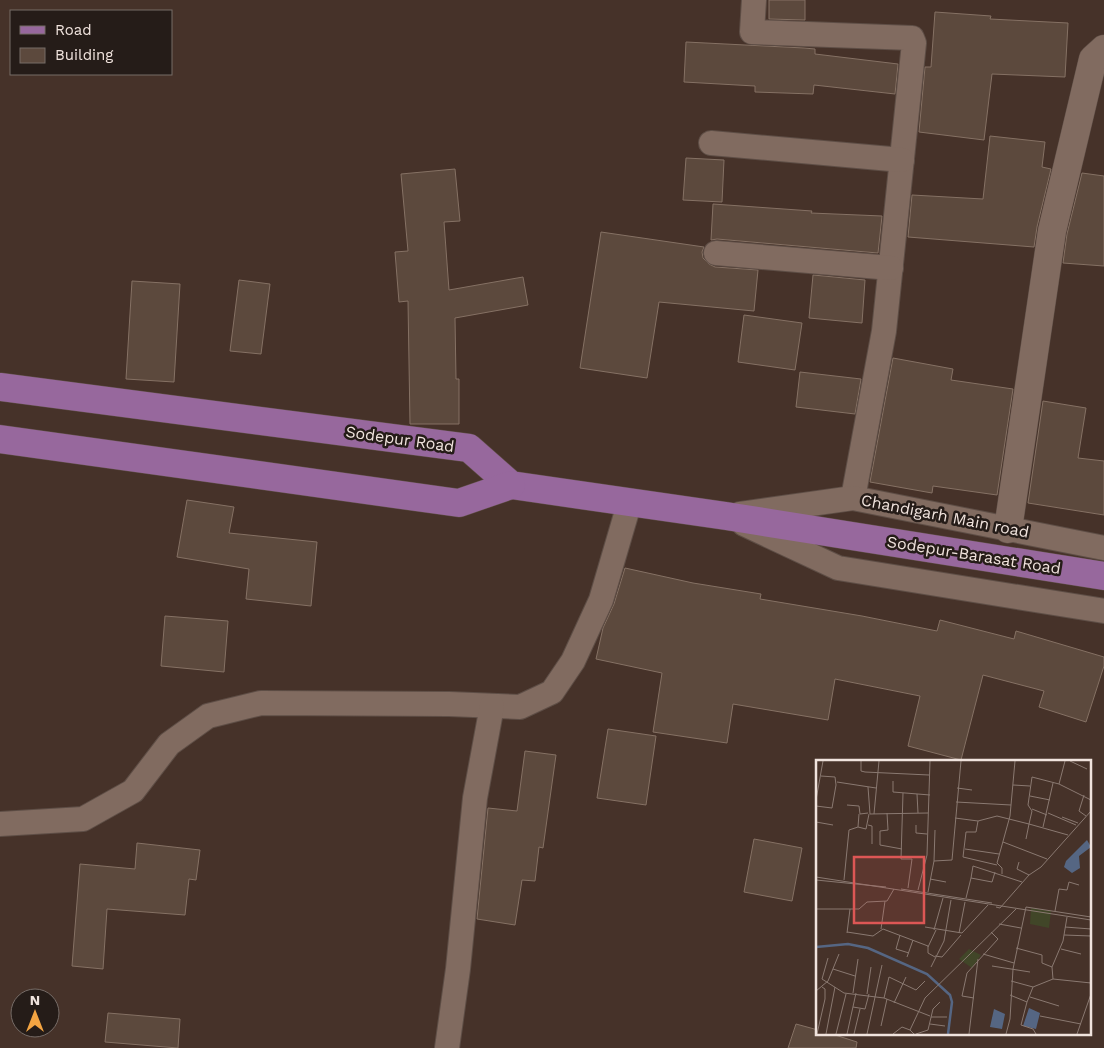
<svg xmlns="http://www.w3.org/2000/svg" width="1104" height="1048" font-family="'Work Sans',sans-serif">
<rect width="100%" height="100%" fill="#463229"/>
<g fill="#5c493d" stroke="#857164">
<polygon points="769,0 805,0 805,20 769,19"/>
<polygon points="935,12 991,16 990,19 1068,23 1065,77 992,74 984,140 919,132 925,67 931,67"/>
<polygon points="686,42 804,48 815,49 815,54 898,64 895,94 814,85 813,94 755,92 755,86 684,82"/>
<polygon points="990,136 1045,142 1042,167 1051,169 1037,227 1034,247 908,237 912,195 983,199"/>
<polygon points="686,158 724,160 722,202 683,200"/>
<polygon points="455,169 460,221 444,222 449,290 523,277 528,305 455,318 456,379 459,379 459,424 410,424 408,301 399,302 395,252 408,251 401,174"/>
<polygon points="1082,173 1104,176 1104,266 1063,263 1067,234"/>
<polygon points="713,204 812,211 811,213 882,216 878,253 717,239 711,240"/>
<polygon points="601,232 704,247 702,252 703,258 709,264 715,267 758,270 754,311 659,302 647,378 580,368"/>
<polygon points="813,275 865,280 862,323 809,318"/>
<polygon points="239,280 270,284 261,354 230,351"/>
<polygon points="132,281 180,284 174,382 126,379"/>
<polygon points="744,315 802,323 795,370 738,362"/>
<polygon points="893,358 953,369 951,380 1013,389 997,495 933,486 932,493 870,482"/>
<polygon points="800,372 861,379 855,414 796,407"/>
<polygon points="1043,401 1086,408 1078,458 1104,461 1104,515 1028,503"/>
<polygon points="187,500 234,507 229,533 317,542 311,606 246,599 249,569 177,557"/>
<polygon points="625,568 693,583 761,594 760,599 862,616 937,631 940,620 1014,639 1016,631 1104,657 1104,666 1086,722 1039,707 1044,691 983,675 961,760 908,746 920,696 835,679 828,720 733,704 727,743 653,732 662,673 596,659 603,628 614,604"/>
<polygon points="165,616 228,621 224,672 161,666"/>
<polygon points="608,729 656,736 646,805 597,798"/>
<polygon points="525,751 556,755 543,848 539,847 535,881 522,880 515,925 477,919 488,808 517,811"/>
<polygon points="754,839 802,848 792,901 744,892"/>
<polygon points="137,843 200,850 196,880 189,879 185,915 107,909 103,969 72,966 80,864 135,869"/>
<polygon points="108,1013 180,1019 178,1048 105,1042"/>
<polygon points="796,1024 818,1030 818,1034 832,1034 857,1042 856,1048 788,1048"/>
</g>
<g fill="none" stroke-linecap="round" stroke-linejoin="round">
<defs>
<g id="minor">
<polyline points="754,0 752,32 912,38 914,43 884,331 853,498"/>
<polyline points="711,143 902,160"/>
<polyline points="716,253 891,268"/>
<polyline points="740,514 853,498 1104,548"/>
<polyline points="744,524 838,568 1104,611"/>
<polyline points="0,824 83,819 133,791 169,744 208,716 261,703 449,704 520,707 552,692 573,661 601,600 630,501"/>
<polyline points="447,1048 458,969 475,798 492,706"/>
</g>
<polyline id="tertiary" points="1008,529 1052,231 1093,59 1104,49"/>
<g id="primary">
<polyline points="0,387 469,448 511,485 726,516 1104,576"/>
<polyline points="0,439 459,503 511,485"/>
</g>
</defs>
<use href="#minor" stroke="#5e4e46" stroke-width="26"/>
<use href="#tertiary" stroke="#5e4e46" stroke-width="29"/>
<use href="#primary" stroke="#5e4e46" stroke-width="29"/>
<use href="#minor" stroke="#816b60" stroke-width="24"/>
<use href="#tertiary" stroke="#816b60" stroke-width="28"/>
<use href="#primary" stroke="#97689d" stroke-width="28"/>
</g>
<g text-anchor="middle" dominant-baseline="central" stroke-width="5" stroke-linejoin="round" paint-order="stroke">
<g font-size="16" fill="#f0e3dd" stroke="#251c18">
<text transform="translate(400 439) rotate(8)">Sodepur Road</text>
<text transform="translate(945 516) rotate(11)">Chandigarh Main road</text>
<text transform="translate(974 555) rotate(9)">Sodepur-Barasat Road</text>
</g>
</g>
<g transform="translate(816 760)">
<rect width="275" height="275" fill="#463229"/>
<path d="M 215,148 L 235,151 L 233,168 L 214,164 ZM 153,189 L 165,195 L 156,208 L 143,199 Z" fill="#414628"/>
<path d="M 271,80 L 275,87 L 263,96 L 264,108 L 256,113 L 248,107 L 250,101 ZM 213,248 L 224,253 L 220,269 L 207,266 ZM 178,249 L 189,254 L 186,269 L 174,267 Z" fill="#556683"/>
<path fill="none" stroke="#556683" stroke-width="2.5" d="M 0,187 L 32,184 L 52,188 L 111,214 L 134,235 L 136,242 L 132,274"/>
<path fill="none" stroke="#8a7971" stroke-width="1" d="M 45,1 L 45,11 L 49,12 L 113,15M 249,1 L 243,24 L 275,40M 254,1 L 271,9M 77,21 L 77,32 L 114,35M 21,22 L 60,28M 243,24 L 216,17 L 212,45 L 216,51 L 213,64 L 252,75M 197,25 L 214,26M 52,27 L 54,54 L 112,53M 141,28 L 156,30M 87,33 L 85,99 L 96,99 L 92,128M 101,34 L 102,53M 268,35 L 263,51 L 270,56M 214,36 L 234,40M 0,40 L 7,1M 140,42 L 195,45M 31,45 L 43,46 L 44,54 L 52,53M 0,46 L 16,48 L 20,25 L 19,17 L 5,16M 216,49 L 231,55M 71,53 L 72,70 L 64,71 L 64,85 L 86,89M 232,53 L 260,65M 43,54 L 42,67 L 50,69 L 53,54M 58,54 L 63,1M 246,57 L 262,63M 139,58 L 162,61 L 181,56 L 213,64 L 210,79M 162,61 L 160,72 L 150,72 L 147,97 L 181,105M 0,62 L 17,65M 52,65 L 56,66 L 56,84M 100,65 L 100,73 L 111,74M 227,67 L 237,23M 187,82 L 231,99M 149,89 L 183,94M 118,101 L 119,70M 203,102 L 201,109 L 213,115M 186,114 L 186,108 L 181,103 L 194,56 L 199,1M 0,117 L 275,160M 155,118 L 157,106 L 206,122M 114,119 L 130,122M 0,120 L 70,127M 28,120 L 33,70 L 42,67M 85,129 L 176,143M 102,130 L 111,95 L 114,1M 112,132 L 118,101 L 136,100 L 145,1M 150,138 L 155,118 L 176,122 L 179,112M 180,147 L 184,148 L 213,115 L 225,107 L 275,51M 0,149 L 43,149 L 51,142 L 71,141 L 78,129M 239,151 L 243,129 L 251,130 L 253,122 L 263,125M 183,164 L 205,168M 109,167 L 146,173 L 172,145M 249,167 L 275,169M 65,169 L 69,141M 118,170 L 127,138M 31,172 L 57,176 L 67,169 L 112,186 L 112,193 L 119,197M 31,173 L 34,149M 143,173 L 149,142M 84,175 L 80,189 L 93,193M 248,175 L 275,176M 112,187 L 120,170M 200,188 L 226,195 L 226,203 L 236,207 L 237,219M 245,189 L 265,194M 167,194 L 198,203M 119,196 L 126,197 L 145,175M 91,197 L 97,180M 12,198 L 6,219 L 28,233 L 68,238 L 114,256M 176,206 L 214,212M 115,207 L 128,181 L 135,140M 236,207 L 247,181 L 251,157M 17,209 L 39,216M 217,227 L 237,219 L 275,223M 0,231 L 12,221 L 23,194M 37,233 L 42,199M 51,234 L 55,207M 194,235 L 211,242 L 217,227 L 195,221M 214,237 L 243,246M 68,238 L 73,217 L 100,230 L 109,221M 158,238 L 146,236 L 151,213 L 182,179 L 175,172M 211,242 L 205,265 L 217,269 L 220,274M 78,243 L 90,217M 37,247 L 49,249 L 53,234M 224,256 L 265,264M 115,257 L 131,257M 114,264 L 129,266M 65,266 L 71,239M 1,274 L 9,239 L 9,229 L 6,227M 10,274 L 19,227M 20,274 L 30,234M 31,274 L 40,233M 38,274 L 44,249M 51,274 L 66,205M 77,274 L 86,267 L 94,270M 98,274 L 94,270 L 109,238 L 200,149M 100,274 L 112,270 L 117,249 L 124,242M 153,274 L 162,199M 190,274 L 194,259 L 197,209 L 210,147 L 275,157M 261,274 L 275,234"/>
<path fill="#dc5755" fill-opacity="0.15" stroke="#dc5755" stroke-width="2.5" d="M 38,97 L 108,97 L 108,163 L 38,163 Z"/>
<rect width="275" height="275" fill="none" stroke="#f0e3dd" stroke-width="2.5"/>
</g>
<rect x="10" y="10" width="162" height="65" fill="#251c18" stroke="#766c67"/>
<rect x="20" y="26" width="25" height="8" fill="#97689d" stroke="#766c67"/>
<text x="55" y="35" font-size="15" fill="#f0e3dd">Road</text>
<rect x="20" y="48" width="25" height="15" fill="#5c493d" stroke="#766c67"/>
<text x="55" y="60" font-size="15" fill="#f0e3dd">Building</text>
<g transform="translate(35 1013)"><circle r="24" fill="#251c18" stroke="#766c67"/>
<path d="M0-4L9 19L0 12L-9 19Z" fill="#f3a442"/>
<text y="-8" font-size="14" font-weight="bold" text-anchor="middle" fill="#f0e3dd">N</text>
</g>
</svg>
